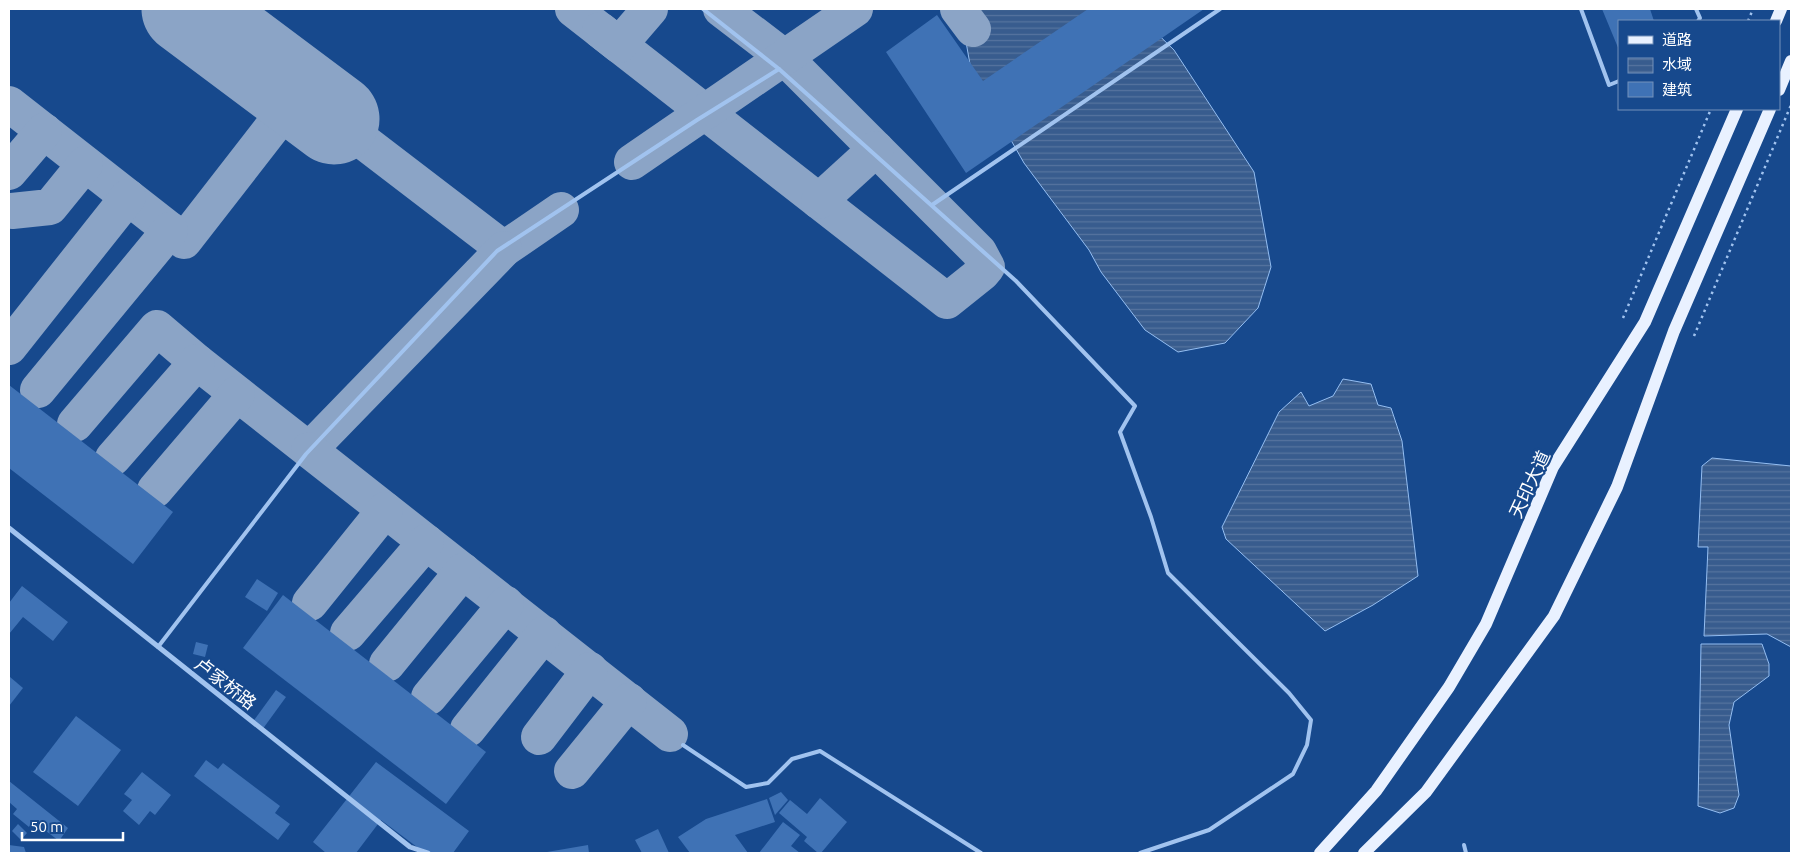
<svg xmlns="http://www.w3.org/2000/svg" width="1800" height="862" font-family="Ubuntu,'Noto Sans SC',sans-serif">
<defs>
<pattern id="water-rules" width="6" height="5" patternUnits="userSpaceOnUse" patternTransform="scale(1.25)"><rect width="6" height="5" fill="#385c8e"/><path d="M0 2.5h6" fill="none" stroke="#56749f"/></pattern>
</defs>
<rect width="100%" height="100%" fill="#17498d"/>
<g fill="url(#water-rules)" stroke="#94bef2">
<polygon points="970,9 1132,9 1174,50 1254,172 1271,267 1258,308 1225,343 1178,352 1145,330 1101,272 1089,250 1024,163 971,70 963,25"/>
<polygon points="1343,379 1371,384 1378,405 1391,408 1402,441 1418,576 1373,605 1325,631 1226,539 1222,527 1279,412 1301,392 1309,406 1333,396"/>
<polygon points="1712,458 1791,466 1791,647 1767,634 1704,636 1708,547 1698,547 1702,466"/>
<polygon points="1701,644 1762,644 1769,664 1769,676 1734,702 1729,725 1739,795 1734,808 1720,813 1698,806"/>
</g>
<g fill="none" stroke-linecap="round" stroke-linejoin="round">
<g stroke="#8ba4c6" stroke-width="36">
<polyline points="573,9 947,301 982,273 987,267 979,252 784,57 721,9"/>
<polyline points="958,9 973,29"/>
<polyline points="600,30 619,45 650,9"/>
<polyline points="9,104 184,241 299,93"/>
<polyline points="334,119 504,249 561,210"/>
<polyline points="632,162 855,9"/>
<polyline points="9,172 44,131"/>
<polyline points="819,201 876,149"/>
<polyline points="12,211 50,207 85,164"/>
<polyline points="9,347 128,197"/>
<polyline points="38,390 170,230"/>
<polyline points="75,424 157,328 197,362 309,450 504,249"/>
<polyline points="309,450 670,734"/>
<polyline points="113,458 197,362"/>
<polyline points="155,490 237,394"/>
<polyline points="310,603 385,510"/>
<polyline points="348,633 426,542"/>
<polyline points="387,664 463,571"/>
<polyline points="429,697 506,604"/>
<polyline points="468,729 544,634"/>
<polyline points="539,737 590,670"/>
<polyline points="572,771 629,701"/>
</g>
<polyline stroke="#8ba4c6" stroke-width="91" points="187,9 334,119"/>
</g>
<g fill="#3f72b5">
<polygon points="1088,9 1204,9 966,173 886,52 937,15 983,81"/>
<polygon points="1602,9 1650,9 1654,21 1619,21 1619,50"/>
<polygon points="9,385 173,512 133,564 9,468"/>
<polygon points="257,579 278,593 267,611 245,597"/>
<polygon points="22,586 68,622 53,641 23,617 9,634 9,603"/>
<polygon points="283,595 486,752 446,804 243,648"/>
<polygon points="196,642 208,645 205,657 193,654"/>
<polygon points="10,677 23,688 9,706 9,678"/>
<polygon points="276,690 286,697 262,730 252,723"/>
<polygon points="76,716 121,750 78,806 33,772"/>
<polygon points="206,760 218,769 223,763 280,806 275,813 290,824 278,840 194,776"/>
<polygon points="376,762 469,831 453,853 425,853 381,820 356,853 326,853 313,842"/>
<polygon points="142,772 171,795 155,815 150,811 139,825 123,811 132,800 124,794"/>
<polygon points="9,781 68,828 59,841 33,821 29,827 13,814 17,809 9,802"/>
<polygon points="781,792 788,800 775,815 769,798"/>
<polygon points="820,798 847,822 821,853 818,853 804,841 807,837 779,813 790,800 807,814"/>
<polygon points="767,799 775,822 735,835 748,853 690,853 678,837 706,819"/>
<polygon points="783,822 800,835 791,846 800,853 759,853"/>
<polygon points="18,824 27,833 21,840 12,831"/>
<polygon points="658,829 669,853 642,853 635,840"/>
<polygon points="9,845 24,847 26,853 9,853"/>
<polygon points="588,845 589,853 547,853 547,852"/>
</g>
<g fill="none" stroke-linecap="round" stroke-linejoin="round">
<g stroke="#a1c3ef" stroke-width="2.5" stroke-dasharray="2.5 4" stroke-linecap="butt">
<polyline points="1748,21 1753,9"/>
<polyline points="1623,318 1711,109"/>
<polyline points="1694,336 1791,105"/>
</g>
<g stroke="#a1c3ef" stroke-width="4">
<polyline points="703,9 779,69"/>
<polyline points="1581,9 1609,85 1619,81"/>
<polyline points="1696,9 1700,18 1698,21"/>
<polyline points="932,205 1220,9"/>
<polyline points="158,647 306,454 497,251 697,120 779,69 1016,281 1135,406 1120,432 1151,517 1168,573 1289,693 1311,720 1307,745 1293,774 1209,830 1140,853"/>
<polyline points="683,745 746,787 768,783 792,759 820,751 981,853"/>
<polyline points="1464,845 1466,853"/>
</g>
<polyline stroke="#a1c3ef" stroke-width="5" points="9,528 410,847 428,853"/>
<g stroke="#e9f1ff" stroke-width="12">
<polyline points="1776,21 1781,9"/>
<polyline points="1779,90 1791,61"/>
<polyline points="1320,853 1376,791 1449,687 1486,624 1553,467 1645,322 1737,109"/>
<polyline points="1364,853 1426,792 1554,616 1617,487 1674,331 1770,109"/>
</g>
</g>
<g text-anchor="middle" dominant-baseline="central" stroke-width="4.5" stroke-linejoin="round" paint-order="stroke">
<g font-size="18" fill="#fff" stroke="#17498d">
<text transform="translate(1529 484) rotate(-65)">天印大道</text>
<text transform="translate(226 683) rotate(38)">卢家桥路</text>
</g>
</g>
<rect width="1800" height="862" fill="none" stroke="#ffffff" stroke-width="20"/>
<rect x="1618" y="20" width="162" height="90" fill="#17498d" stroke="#7492bb"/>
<rect x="1628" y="36" width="25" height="8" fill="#e9f1ff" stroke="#7492bb"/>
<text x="1662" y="45" font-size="15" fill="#ffffff">道路</text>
<rect x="1628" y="58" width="25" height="15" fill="url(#water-rules)" stroke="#7492bb"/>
<text x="1662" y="70" font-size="15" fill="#ffffff">水域</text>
<rect x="1628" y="82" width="25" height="15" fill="#3f72b5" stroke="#7492bb"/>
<text x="1662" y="95" font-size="15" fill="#ffffff">建筑</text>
<path d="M22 832v8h101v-8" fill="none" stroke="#ffffff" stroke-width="2.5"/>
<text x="30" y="832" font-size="15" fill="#ffffff" stroke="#17498d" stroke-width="4" paint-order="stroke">50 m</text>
</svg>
